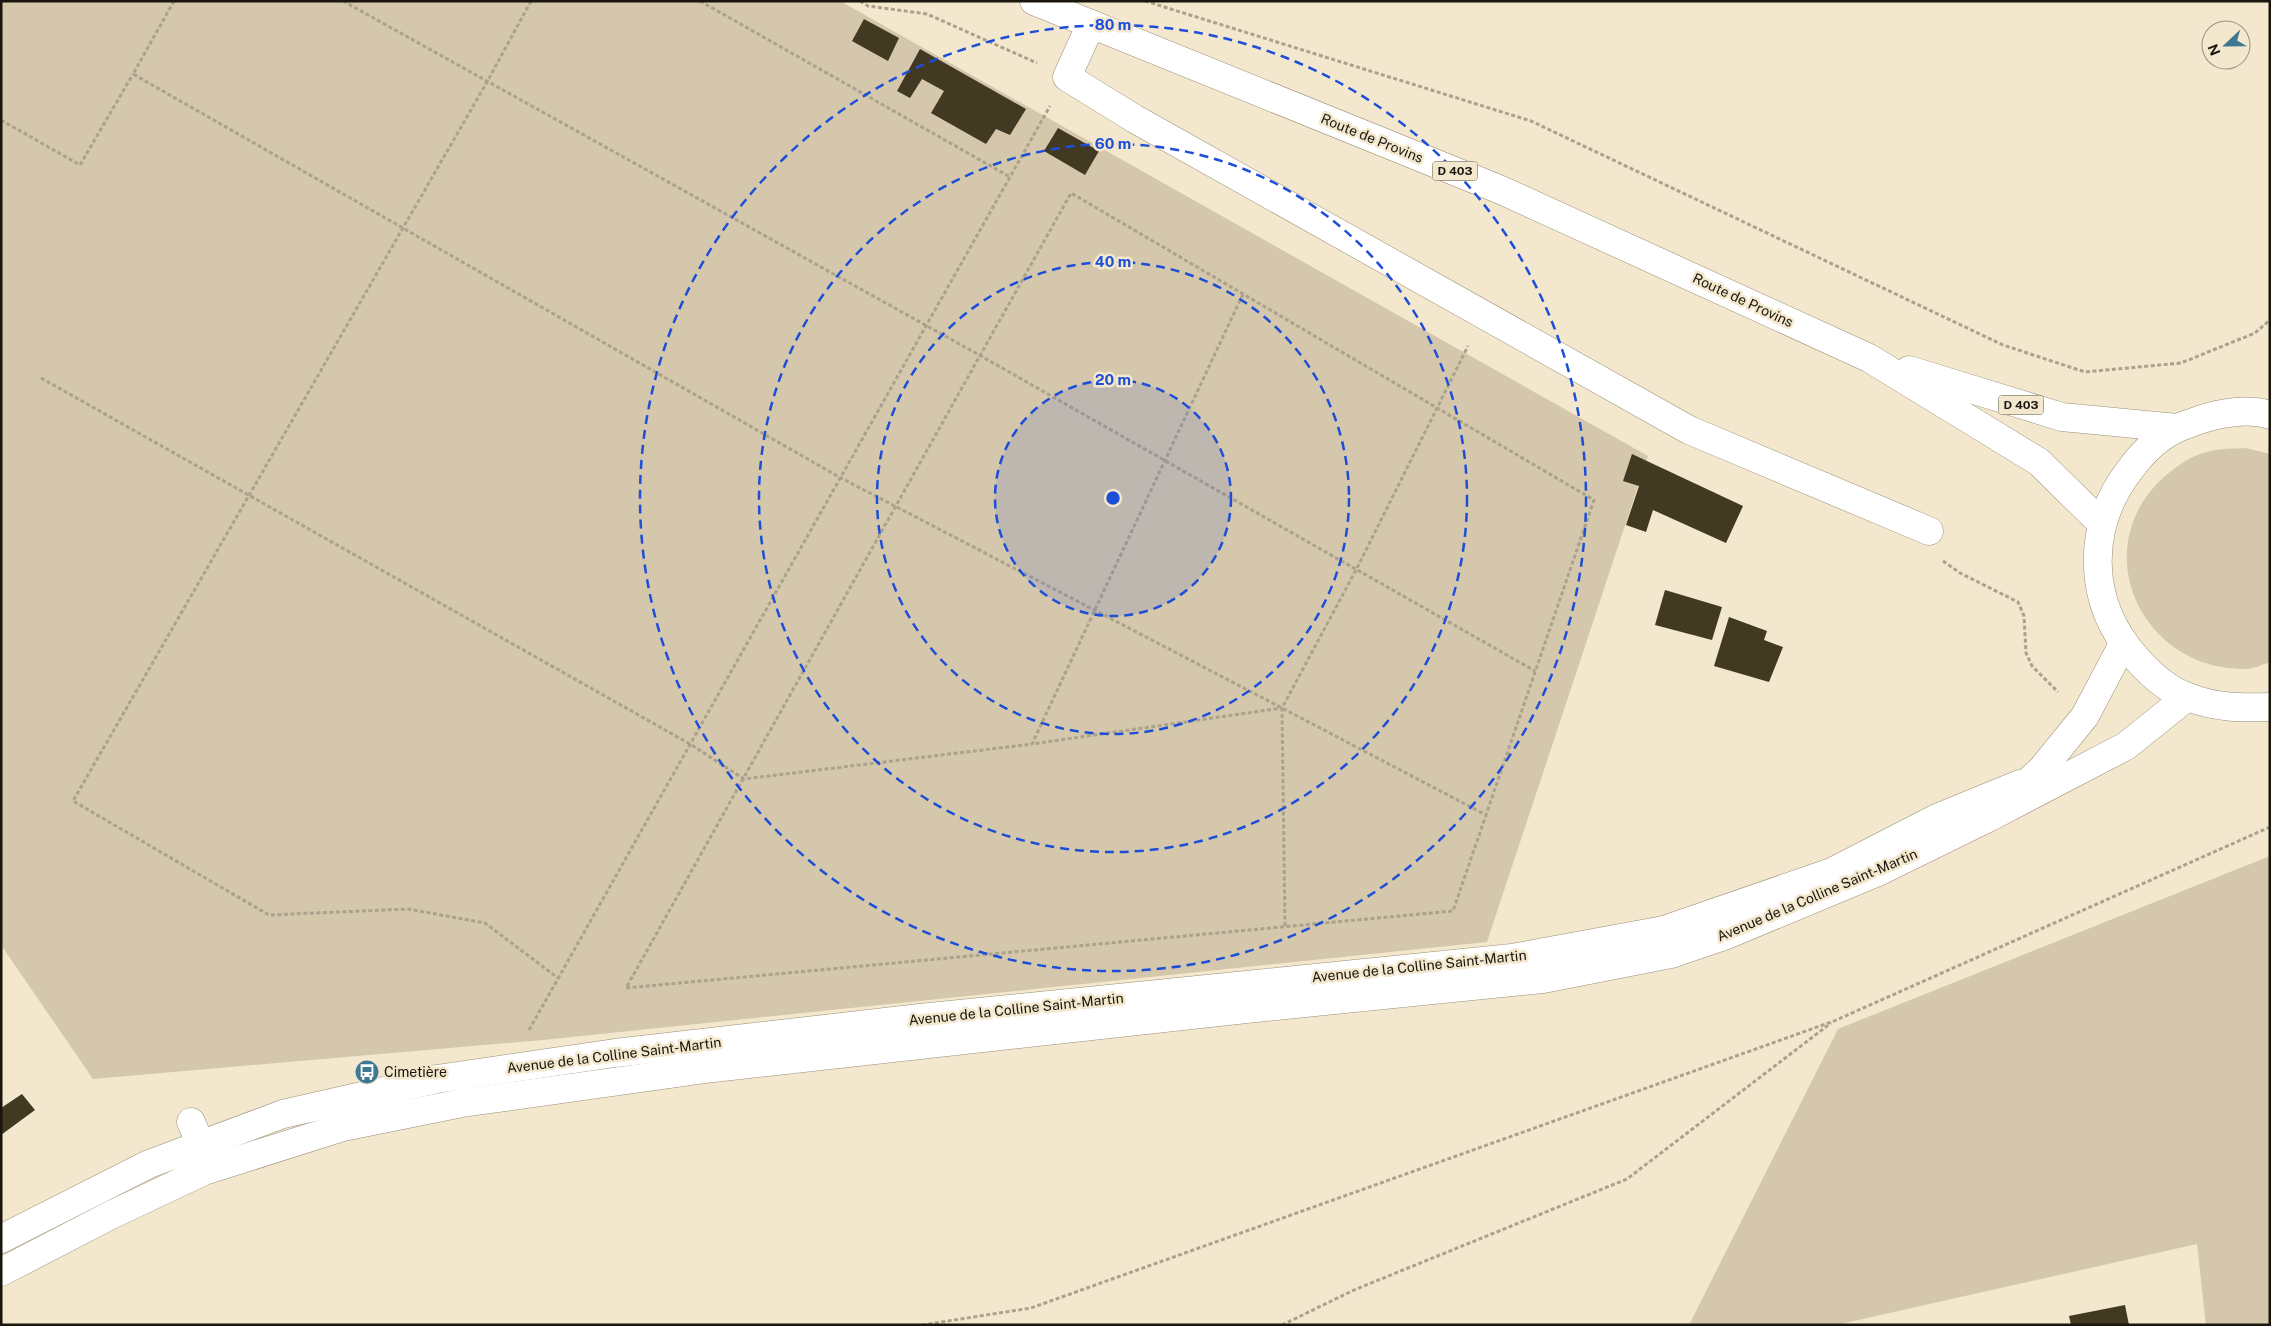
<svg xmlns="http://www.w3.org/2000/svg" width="2271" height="1326" font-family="'Public Sans',sans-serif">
<rect width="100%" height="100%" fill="#f3e7cd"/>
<g fill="#d4c7ab">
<polygon points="1,1 840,1 1648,456 1487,942 543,1040 93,1079 1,945"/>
<path d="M 2246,448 L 2270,454 L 2270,662 C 2262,665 2252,669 2244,669 C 2140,669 2085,547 2165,476 C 2178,465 2194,454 2211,451 C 2222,448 2235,449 2246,448 Z"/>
<polygon points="2270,856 2270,1325 2206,1325 2197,1244 1836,1325 1689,1325 1838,1029"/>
</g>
<g fill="#423923">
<polygon points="864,19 899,38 888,61 852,41"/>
<polygon points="920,49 1026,109 1010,135 996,129 986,144 931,113 944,91 922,79 910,98 897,91"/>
<polygon points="1058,128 1099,151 1085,175 1044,151"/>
<polygon points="1632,454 1743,506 1726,543 1653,510 1646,532 1626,525 1639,486 1623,481"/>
<polygon points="1665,590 1722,607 1712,640 1655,625"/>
<polygon points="1729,617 1767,631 1764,640 1783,647 1769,682 1714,666"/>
<polygon points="22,1094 35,1110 1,1135 1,1108"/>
<polygon points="2125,1305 2129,1325 2071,1325 2069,1316"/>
</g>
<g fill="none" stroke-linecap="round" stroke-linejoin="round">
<defs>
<g id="minor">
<polyline points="1091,24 1067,77 1135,119 1689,430 1929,531"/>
<polyline points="2016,793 2042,769 2085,716 2123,644"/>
<polyline points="191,1122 208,1162"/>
<polyline points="1,1239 149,1164 283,1114 437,1079 615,1053 920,1018 1512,958 1664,930 1832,872 1937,818 2020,784"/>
<polyline points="1,1272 111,1215 204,1171 343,1127 462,1103 713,1068 1246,1009 1543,979 1671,954 1724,936 1880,871 1990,817 2126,746 2187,697"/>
</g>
<g id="major">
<polyline points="1034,1 1501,190 1869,358 2039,462 2101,523"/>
<polyline points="1909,370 2062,417 2177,428"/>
<path d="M 2270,415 C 2248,408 2220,413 2199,420 C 2192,423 2184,425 2178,428 C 2160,436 2144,451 2132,467 C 2085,526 2086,603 2137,659 C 2151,675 2168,690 2188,697 C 2216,708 2241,708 2270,707"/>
</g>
</defs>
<use href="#minor" stroke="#9a8f76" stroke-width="29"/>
<use href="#major" stroke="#9a8f76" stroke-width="29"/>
<g stroke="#aba28d" stroke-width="3" stroke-dasharray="4 2.5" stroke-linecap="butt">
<path d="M 174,1 L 133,74 L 841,478 C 1056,590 1271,702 1486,815 L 1453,911 L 626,988 L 1071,193 L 1594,500 L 1486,815"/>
<polyline points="343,1 981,356 1535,671"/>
<polyline points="531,1 487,82 73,801 269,915 408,909 485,923 558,978"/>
<polyline points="700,1 1010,177"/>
<polyline points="860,1 868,6 927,14 1037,63"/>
<polyline points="1145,1 1531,121 2003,345 2085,372 2181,363 2255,333 2270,320"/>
<polyline points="1,120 80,165 133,74"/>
<polyline points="1243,294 1032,744 1282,708"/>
<polyline points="41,378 690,744 744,779 1032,744"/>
<polyline points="1943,561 1960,573 2018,602 2024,616 2026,653 2032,666 2058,692"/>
<polyline points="1285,926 1282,708 1356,570 1468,346"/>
<polyline points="529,1030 1050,106"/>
<polyline points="922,1325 1031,1308 1834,1021 2270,827"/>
<polyline points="1282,1325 1354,1290 1627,1179 1831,1023"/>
</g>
<use href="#minor" stroke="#fff" stroke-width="28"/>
<use href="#major" stroke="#fff" stroke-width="28"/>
</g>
<circle cx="1113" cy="498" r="118" fill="#1d4ed8" fill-opacity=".12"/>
<g fill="none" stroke="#1d4ed8" stroke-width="2.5" stroke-dasharray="9 6">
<circle cx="1113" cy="498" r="118"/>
<circle cx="1113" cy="498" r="236"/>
<circle cx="1113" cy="498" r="354"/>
<circle cx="1113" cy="498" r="473"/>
</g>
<defs>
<symbol id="bus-disc" viewBox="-11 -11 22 22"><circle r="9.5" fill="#3e7891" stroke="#f3e7cd"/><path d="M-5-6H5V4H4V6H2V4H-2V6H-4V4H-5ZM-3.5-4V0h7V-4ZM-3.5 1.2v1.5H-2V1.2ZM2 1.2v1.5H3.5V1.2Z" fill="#fff"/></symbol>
</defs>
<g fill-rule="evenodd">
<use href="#bus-disc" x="353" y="1058" width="28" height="28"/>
</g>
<g text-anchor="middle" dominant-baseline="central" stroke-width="5" stroke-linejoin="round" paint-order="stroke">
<g fill="#f3e7cd" stroke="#5b5547" stroke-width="1">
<rect x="1432.5" y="161.5" width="45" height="19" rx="4"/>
<rect x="1998.5" y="395.5" width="45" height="19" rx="4"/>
</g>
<g font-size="12" font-weight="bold" fill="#1a160d">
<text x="1455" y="171">D 403</text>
<text x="2021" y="405">D 403</text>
</g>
<g font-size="14" fill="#1a160d" stroke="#f3e7cd">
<text transform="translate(1372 138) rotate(22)">Route de Provins</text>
<text transform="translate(1743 300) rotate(25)">Route de Provins</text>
<text transform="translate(1817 895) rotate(-23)">Avenue de la Colline Saint-Martin</text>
<text transform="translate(1419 966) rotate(-6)">Avenue de la Colline Saint-Martin</text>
<text transform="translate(1016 1009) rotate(-6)">Avenue de la Colline Saint-Martin</text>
<text transform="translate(614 1055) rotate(-7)">Avenue de la Colline Saint-Martin</text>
</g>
<g font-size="14" fill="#1a160d" stroke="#f3e7cd" text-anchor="start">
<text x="384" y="1072">Cimetière</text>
</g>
</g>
<circle cx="1113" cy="498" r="8" fill="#1d4ed8" stroke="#f3e7cd" stroke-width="2.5"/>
<g font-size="15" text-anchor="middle" font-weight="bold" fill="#1d4ed8" stroke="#f3e7cd" stroke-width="5" stroke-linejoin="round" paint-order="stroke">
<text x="1113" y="30">80 m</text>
<text x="1113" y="149">60 m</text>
<text x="1113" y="267">40 m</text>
<text x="1113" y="385">20 m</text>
</g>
<rect width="2271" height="1326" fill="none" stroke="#1a160d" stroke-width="5"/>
<g transform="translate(2226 45) rotate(248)"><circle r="24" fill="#f3e7cd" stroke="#9c9380"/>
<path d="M0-4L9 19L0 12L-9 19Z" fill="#3e7891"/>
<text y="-8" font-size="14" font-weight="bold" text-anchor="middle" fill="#1a160d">N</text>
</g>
</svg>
